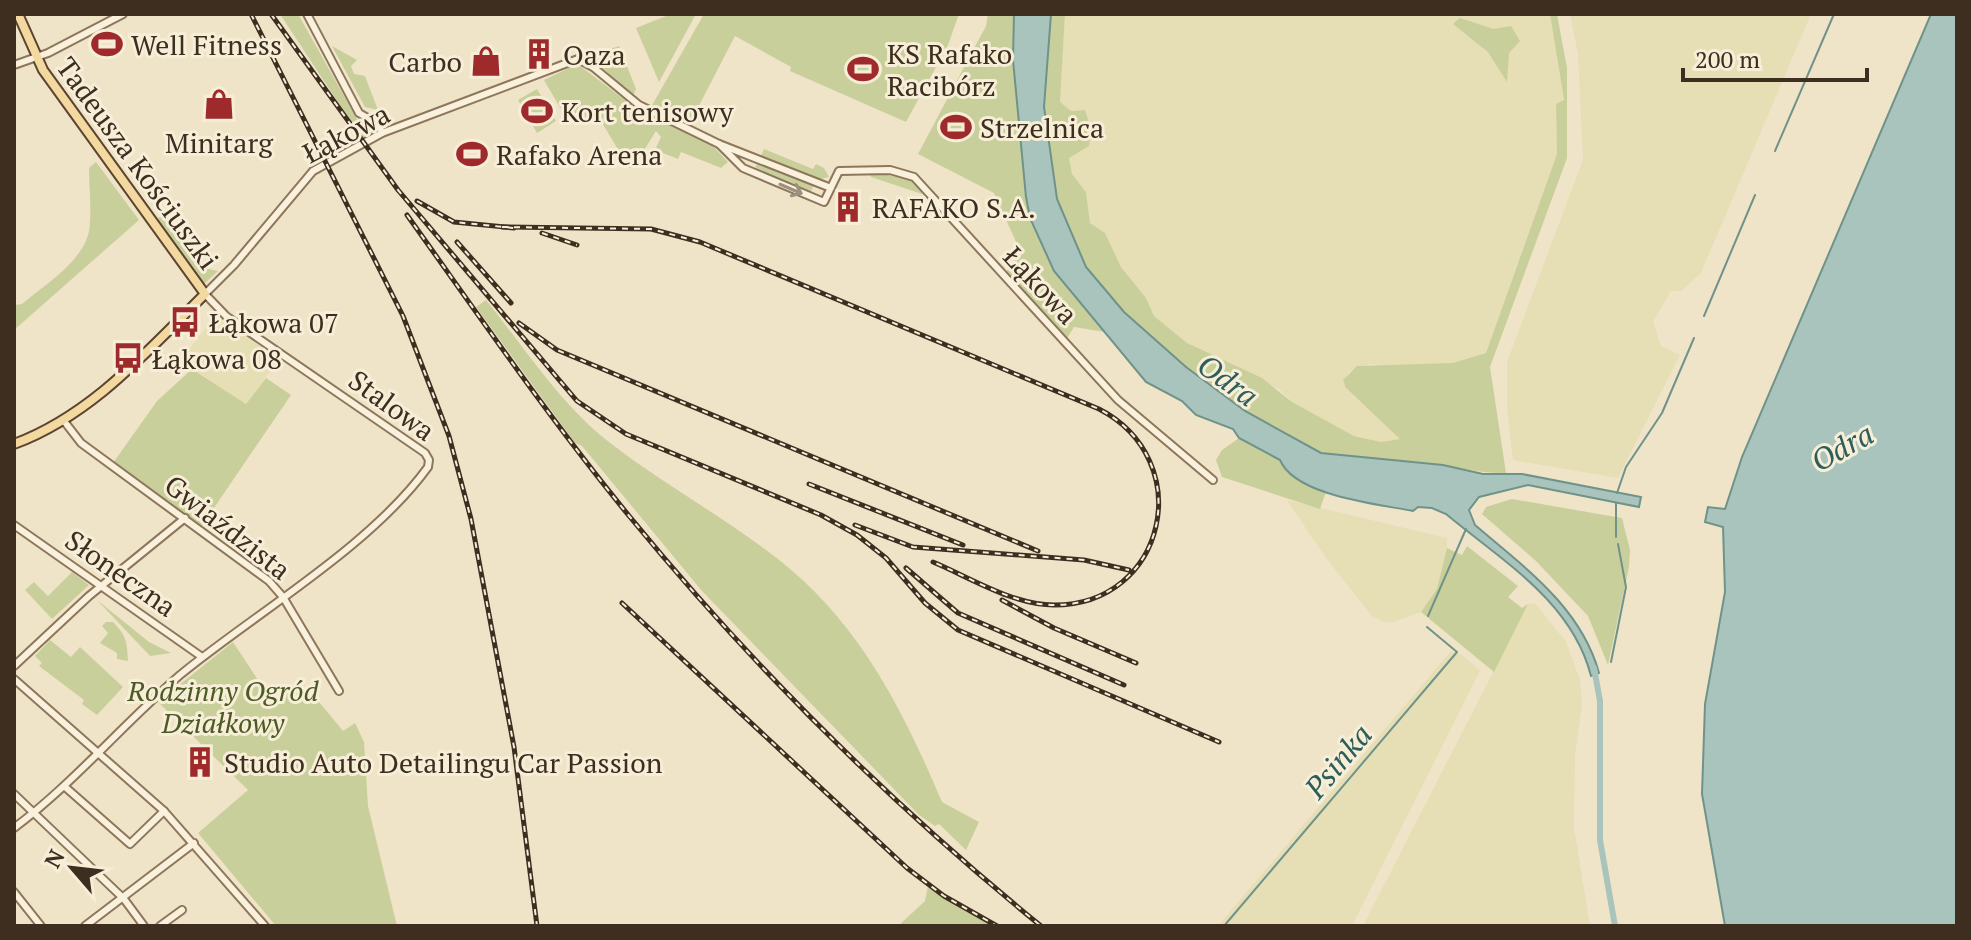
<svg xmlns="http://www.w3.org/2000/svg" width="1971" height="940" font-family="'PT Serif',serif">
<rect width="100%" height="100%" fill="#f0e4c8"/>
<g fill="#e6deb5">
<polygon points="1065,14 1550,14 1564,101 1556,104 1557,154 1486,353 1453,363 1403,366 1369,364 1348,372 1346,389 1401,439 1381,442 1354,436 1292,402 1280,390 1187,343 1154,316 1146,298 1121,267 1105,233 1090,223 1086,192 1072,174 1069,158 1091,129 1085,110 1071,111 1060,102"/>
<polygon points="1570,14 1811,14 1701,273 1681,291 1671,291 1653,322 1661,346 1680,355 1618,478 1513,460 1507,408 1507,362 1583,160 1578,54"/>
<polygon points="218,313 281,356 246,404 180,360"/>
<polygon points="1287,500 1447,538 1447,554 1437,589 1421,612 1394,622 1383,622 1372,616 1326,558"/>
<polygon points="1535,603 1566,642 1580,680 1582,705 1575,756 1574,827 1590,926 1363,926 1528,604"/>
<polygon points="1451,651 1462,655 1480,671 1352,926 1218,926"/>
</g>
<g fill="#c9cf9b">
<polygon points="280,14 298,14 357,119 375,133 362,139"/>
<polygon points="671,14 696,14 659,82 636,28"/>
<polygon points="704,14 959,14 948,45 906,122 790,71 791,67 735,36 689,125 651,107"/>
<polygon points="988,14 1014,14 1013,60 1054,271 1105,332 1074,327 1066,340 1006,272 1021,253 994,193 918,154 986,26"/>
<path d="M 1049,14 L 1065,14 L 1060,102 L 1071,111 L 1085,110 L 1091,129 L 1089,146 L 1069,158 L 1072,174 L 1086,192 L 1090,223 L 1105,233 L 1121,267 L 1146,298 L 1154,316 L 1187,343 L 1262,378 L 1292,402 L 1354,436 L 1381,442 L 1400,439 L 1346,388 L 1343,380 L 1357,366 L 1453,363 L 1486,353 L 1557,154 L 1556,104 L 1564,100 L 1550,14 L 1557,14 L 1567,68 L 1567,158 L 1490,367 L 1506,473 C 1483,474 1463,468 1440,465 C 1407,462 1348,463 1319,452 C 1250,425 1128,330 1087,269 C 1075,250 1065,222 1058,202 C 1039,145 1045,72 1049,14 Z"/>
<polygon points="1460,18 1493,29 1511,26 1520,41 1509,53 1507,82 1488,52 1453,24"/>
<polygon points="332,46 357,60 351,66 354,74 365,76 378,110 365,107"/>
<polygon points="619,46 636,89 633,96 590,56"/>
<polygon points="580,66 640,111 712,145 728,162 721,168 681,152 678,159 655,150 661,137 656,131 633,168 629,168 601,121 591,116 569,123 544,80 571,67"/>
<polygon points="537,89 556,121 537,133 518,100"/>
<polygon points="764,149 813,169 816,164 824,168 829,177 817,180 761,156"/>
<polygon points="758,161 814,184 810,194 754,171"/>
<path d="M 96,162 L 139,220 L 14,330 L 14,305 L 22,304 C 44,285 83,262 89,231 C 92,212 89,188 89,168 Z"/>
<polygon points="870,172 910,179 923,190 922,194 871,177"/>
<polygon points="165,213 204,268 218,271 204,284 157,219"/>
<path d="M 486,300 C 524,347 561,405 609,442 C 663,484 724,517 778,559 C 859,622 903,710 942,802 L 979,822 L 966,850 L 939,824 L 935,826 L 919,815 L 702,591 L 582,446 L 575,443 L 476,307 Z"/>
<polygon points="192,369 246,404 266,378 291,395 201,527 113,463 157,401"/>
<path d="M 1239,438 L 1280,460 C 1287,478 1308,487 1326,492 L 1320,509 L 1222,477 L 1216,460 L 1222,450 Z"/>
<polygon points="1512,499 1622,518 1630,550 1629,567 1608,665 1588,616 1536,561 1482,514 1486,507"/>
<polygon points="1467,546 1518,586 1508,597 1522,608 1528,604 1494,672 1421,612 1437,589 1447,548 1462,555"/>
<polygon points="72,572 89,585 52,619 25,590 34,582 48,596"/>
<polygon points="97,600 149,642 171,653 150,656"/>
<path d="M 106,622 L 113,622 C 127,636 127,643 128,661 L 117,659 L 117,653 L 100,643 L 108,633 L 102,626 Z"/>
<polygon points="50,640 71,657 80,647 123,687 97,715 82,704 84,700 39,666 42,663 35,656"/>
<polygon points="233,642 271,700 293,687 320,703 343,731 355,723 364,742 368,806 397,926 276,926 198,833 248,790 158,702"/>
<polygon points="928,886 994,926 898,926 925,901"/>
</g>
<g fill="#a9c4bc" stroke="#6f938a" stroke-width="2">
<path d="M 1014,14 L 1051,14 L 1044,107 L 1057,199 L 1086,267 L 1124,312 L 1186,367 L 1245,411 L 1321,453 L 1443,465 L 1483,474 L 1522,474 L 1641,497 L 1639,507 L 1528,485 L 1479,497 L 1469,510 L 1475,525 C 1524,567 1581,607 1599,673 L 1591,676 C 1572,601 1501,560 1446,514 L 1432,508 L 1418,507 L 1413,511 C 1378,504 1295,496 1280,460 L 1239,438 L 1233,429 L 1196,415 L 1182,401 L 1146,382 L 1054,271 L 1030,218 L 1026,197 L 1013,60 Z"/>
<polygon points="1931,14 1957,14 1957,926 1725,926 1702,794 1705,704 1725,592 1723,527 1705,522 1708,507 1725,509 1742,457"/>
</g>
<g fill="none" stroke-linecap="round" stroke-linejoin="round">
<g stroke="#6f938a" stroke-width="2">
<polyline points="1775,151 1834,14"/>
<polyline points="1704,316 1755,195"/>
<polyline points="1617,493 1626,467 1662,413 1694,338"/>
<polyline points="1616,503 1616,537"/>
<polyline points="1428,616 1466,529"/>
<polyline points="1611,662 1626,587 1618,544"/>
<polyline points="1224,926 1457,652 1427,627"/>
</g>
<polyline stroke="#a9c4bc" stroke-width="6" points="1594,668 1600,701 1600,840 1615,926"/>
<defs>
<g id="minor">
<polyline points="307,14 359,113 378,124 382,133"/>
<polyline points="14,65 48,53 123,14"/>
<polyline points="831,188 719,144 743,168 824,202 839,171 890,170 914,177 1118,400 1213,480"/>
<polyline points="64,421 81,443 269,581 283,597 339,691"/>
<polyline points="14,525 202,657"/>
<polyline points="14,666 89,596 185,518"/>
<polyline points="14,679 164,811 265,926"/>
<polyline points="64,786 130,844 164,811"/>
<polyline points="14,794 124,899 144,926"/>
<path d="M 14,828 C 74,783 123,724 180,675 C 257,612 370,547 428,467 L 429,460 L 425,453 L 226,316 L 205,294 L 234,265 L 313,171 L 382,133 L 578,59 L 593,67 L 639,105 L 719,144"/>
<polyline points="14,892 41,926"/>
<polyline points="85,926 194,843"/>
<polyline points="160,926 182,910"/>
</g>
<path id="major" d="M 14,444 C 92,415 147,351 205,294 L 43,70 L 18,14"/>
</defs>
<use href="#minor" stroke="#8d765c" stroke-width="10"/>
<use href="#major" stroke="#5b4430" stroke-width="12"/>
<use href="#minor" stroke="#faf1dc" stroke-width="6"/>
<use href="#major" stroke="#f3d9a0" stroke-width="8"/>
<defs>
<g id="rail">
<polyline points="251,14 403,316 449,436 471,519 514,747 537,926"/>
<polyline points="271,14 398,190 577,401 626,434 821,515 857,535 886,558 925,603 958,630 1219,742"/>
<polyline points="417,201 454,222 514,228"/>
<path d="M 407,215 C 480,317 551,421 630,517 C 753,667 891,804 1041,926"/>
<path d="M 502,227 L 651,229 L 700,242 L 1099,409 C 1198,460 1167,605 1054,605 C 1013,605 969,577 933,562"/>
<polyline points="542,233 577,245"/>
<polyline points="457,242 511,303"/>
<polyline points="519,323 557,350 1038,551"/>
<polyline points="809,484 963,545"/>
<polyline points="855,525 913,547 1084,560 1129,570"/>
<polyline points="906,568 958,613 1124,685"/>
<polyline points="1002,600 1054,628 1136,663"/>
<polyline points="622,603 907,868 944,896 997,926"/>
</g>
</defs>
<use href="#rail" stroke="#3d2e20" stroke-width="5"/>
<use href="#rail" stroke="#f7eed8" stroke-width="2" stroke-dasharray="6" stroke-linecap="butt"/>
</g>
<defs><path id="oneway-shaft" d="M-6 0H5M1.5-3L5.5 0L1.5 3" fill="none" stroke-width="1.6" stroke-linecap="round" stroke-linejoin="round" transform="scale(2)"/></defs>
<use stroke="#9c907e" href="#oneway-shaft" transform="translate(791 189) rotate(23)"/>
<defs>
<symbol id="stadium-bare" viewBox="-9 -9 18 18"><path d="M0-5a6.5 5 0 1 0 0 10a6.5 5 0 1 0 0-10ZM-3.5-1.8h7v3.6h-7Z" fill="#9e2a2b" stroke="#f7eed8" stroke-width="2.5" paint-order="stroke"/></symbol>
<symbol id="building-bare" viewBox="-9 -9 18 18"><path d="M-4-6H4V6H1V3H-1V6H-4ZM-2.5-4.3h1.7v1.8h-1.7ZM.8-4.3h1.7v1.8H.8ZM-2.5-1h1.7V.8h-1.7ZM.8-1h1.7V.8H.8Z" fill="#9e2a2b" stroke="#f7eed8" stroke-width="2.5" paint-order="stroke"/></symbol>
<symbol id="shop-bare" viewBox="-9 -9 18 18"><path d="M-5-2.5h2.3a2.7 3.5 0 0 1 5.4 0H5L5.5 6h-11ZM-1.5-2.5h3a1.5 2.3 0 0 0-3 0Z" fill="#9e2a2b" stroke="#f7eed8" stroke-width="2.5" paint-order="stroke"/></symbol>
<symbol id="bus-bare" viewBox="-9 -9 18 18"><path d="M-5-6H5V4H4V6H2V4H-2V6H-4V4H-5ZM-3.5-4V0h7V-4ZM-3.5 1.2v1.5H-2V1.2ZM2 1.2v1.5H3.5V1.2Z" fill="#9e2a2b" stroke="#f7eed8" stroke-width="2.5" paint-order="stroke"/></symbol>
</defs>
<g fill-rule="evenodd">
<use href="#stadium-bare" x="85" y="22" width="44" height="44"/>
<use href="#building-bare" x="517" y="32" width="44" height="44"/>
<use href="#shop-bare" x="464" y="39" width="44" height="44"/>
<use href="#stadium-bare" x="841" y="47" width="44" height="44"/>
<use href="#shop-bare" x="197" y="82" width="44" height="44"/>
<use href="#stadium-bare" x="515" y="89" width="44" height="44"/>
<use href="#stadium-bare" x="934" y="105" width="44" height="44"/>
<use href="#stadium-bare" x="450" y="132" width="44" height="44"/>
<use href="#building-bare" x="826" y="185" width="44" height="44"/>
<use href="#bus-bare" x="163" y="300" width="44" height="44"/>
<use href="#bus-bare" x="106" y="336" width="44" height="44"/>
<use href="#building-bare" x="178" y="740" width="44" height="44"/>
</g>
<g text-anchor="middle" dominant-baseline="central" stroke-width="6" stroke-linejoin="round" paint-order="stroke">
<g font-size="28" fill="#3d2e20" stroke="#f7eed8" text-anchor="start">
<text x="131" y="44">Well Fitness</text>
<text x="887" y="53">KS Rafako<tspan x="887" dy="32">Racibórz</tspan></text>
<text x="563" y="54">Oaza</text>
<text x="462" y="61" text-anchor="end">Carbo</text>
<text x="561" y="111">Kort tenisowy</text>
<text x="980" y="127">Strzelnica</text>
<text x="219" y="142" text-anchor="middle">Minitarg</text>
<text x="496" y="154">Rafako Arena</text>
<text x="872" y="207">RAFAKO S.A.</text>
<text x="209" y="322">Łąkowa 07</text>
<text x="152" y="358">Łąkowa 08</text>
<text x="224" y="762">Studio Auto Detailingu Car Passion</text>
</g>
<g font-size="28" fill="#3d2e20" stroke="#f7eed8">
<text transform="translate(346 133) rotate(-28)">Łąkowa</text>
<text transform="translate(138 163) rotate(54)">Tadeusza Kościuszki</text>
<text transform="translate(1041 285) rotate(47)">Łąkowa</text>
<text transform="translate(392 405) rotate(36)">Stalowa</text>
<text transform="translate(228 527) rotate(38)">Gwiaździsta</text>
<text transform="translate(121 573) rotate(35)">Słoneczna</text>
</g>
<g font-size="28" font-style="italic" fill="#4d5a26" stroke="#f7eed8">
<text x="223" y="690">Rodzinny Ogród<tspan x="223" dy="32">Działkowy</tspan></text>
</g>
<g font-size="30" font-style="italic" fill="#2f5d5a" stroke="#f7eed8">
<text transform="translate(1228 380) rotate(36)">Odra</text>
<text transform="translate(1842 447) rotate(-29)">Odra</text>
<text transform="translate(1338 761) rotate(-50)">Psinka</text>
</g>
</g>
<rect width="1971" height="940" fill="none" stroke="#3d2e20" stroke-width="32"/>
<g transform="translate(72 868) rotate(298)" stroke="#f7eed8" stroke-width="6" paint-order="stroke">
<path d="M0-6L14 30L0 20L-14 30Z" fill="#3d2e20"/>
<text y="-12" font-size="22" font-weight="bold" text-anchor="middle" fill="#3d2e20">N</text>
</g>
<path d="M1683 68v12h184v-12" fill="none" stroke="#3d2e20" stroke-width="4"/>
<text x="1695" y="68" font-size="24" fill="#3d2e20" stroke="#f7eed8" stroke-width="6" paint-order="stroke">200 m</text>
</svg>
